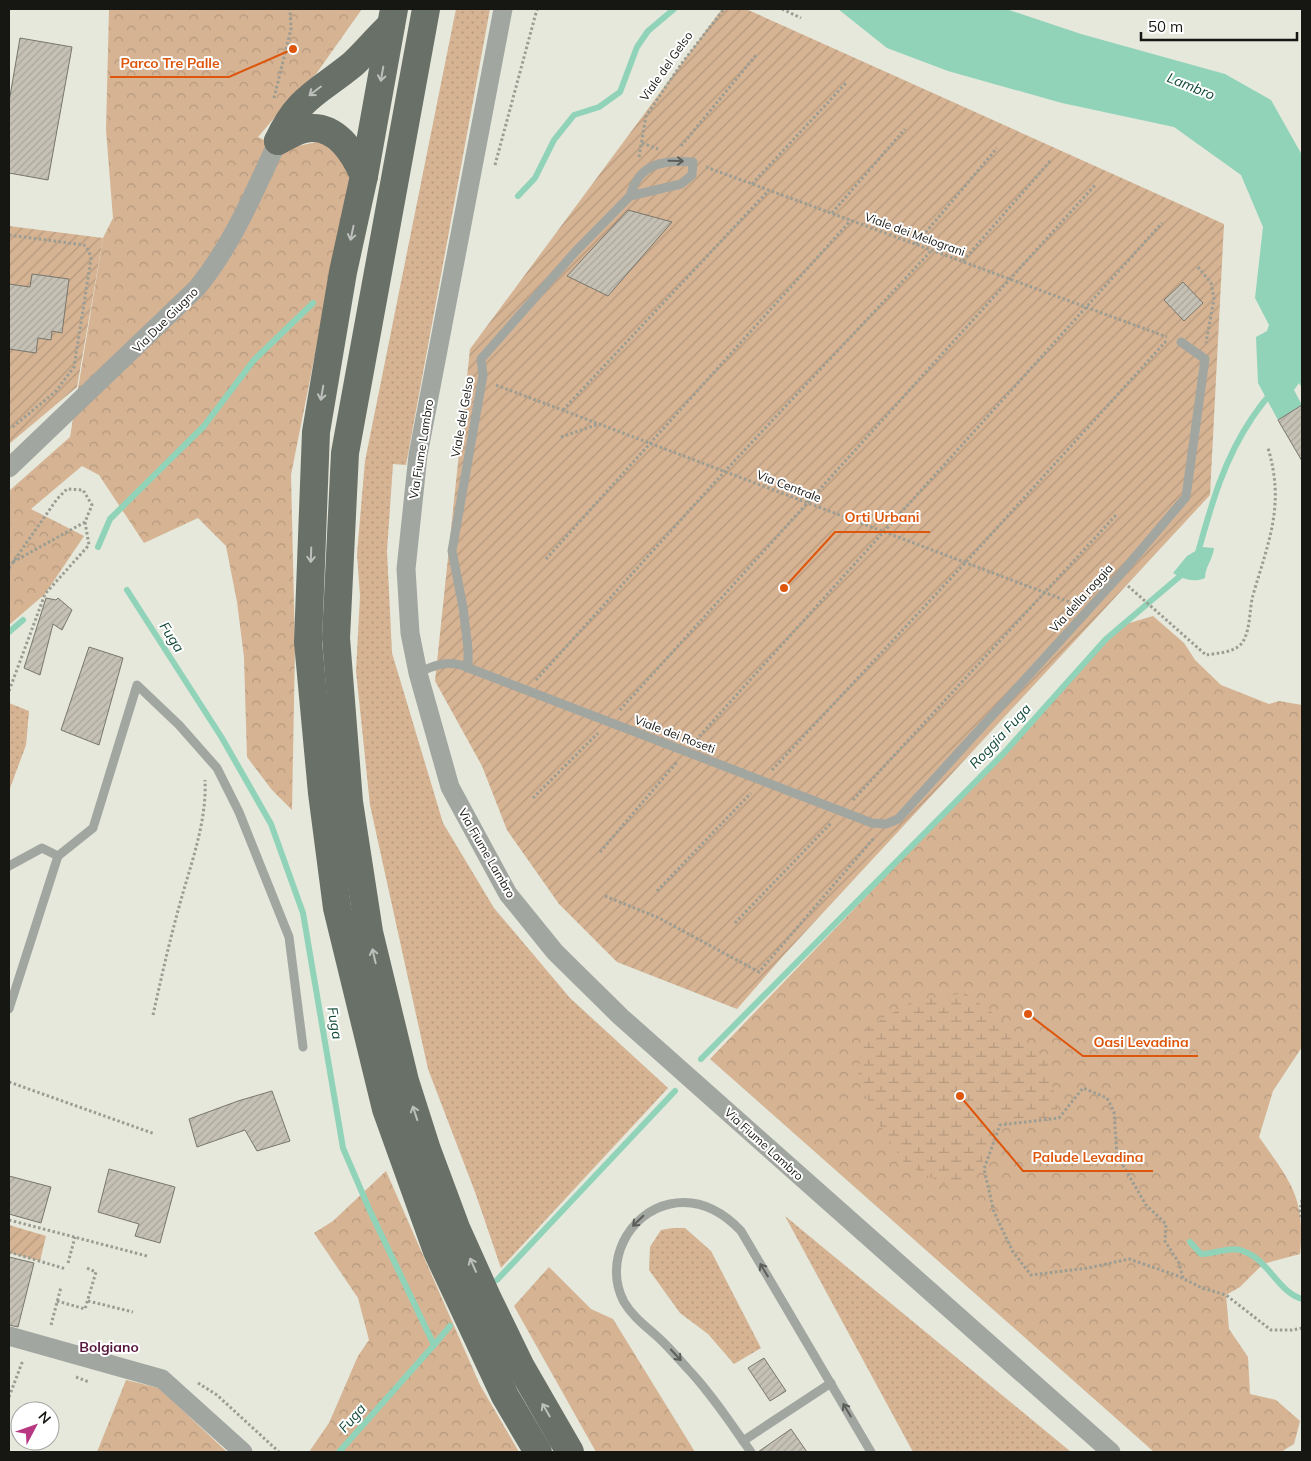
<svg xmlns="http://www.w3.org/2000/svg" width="1311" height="1461" font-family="Mulish,sans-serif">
<defs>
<pattern id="grass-dots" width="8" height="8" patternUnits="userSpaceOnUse" patternTransform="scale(1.25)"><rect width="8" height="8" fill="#d5b393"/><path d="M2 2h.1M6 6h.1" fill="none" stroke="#b6997e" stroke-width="1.8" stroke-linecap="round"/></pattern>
<pattern id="forest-crowns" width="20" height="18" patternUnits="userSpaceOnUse" patternTransform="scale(1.25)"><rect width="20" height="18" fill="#d5b393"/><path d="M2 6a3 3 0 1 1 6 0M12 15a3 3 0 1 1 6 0" fill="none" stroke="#b6997e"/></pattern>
<pattern id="wetland-marsh" width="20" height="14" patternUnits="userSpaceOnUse" patternTransform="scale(1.25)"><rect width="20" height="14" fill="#d5b393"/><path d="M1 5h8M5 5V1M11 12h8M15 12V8" fill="none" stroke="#b6997e"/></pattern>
<pattern id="garden-furrows" width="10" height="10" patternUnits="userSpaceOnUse" patternTransform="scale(1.25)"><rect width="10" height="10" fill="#d5b393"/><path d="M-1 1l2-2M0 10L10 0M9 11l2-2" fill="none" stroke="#b6997e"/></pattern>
<pattern id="building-hatch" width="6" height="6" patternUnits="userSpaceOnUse" patternTransform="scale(1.25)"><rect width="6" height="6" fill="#c6c1b5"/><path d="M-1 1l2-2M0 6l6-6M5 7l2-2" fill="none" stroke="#a9a59b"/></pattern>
</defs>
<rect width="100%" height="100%" fill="#e5e8db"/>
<g fill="url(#grass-dots)">
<polygon points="456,9 490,9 406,465 393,464 387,551 392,653 443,823 494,908 570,998 668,1088 501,1268 475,1192 428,1069 370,805 356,671 360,596 357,554 365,461"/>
<polygon points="9,703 29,711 26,745 9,791"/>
<polygon points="785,1216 1071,1452 913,1452"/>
<polygon points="673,1228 685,1228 711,1251 761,1348 734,1364 708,1334 680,1313 649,1270 650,1247 661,1230"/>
</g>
<g fill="url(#forest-crowns)">
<polygon points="109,9 362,9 316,74 292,97 258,137 284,149 326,140 352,168 291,475 295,647 292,810 272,790 247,757 244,657 237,602 226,546 198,518 144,543 99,475 82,466 31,509 84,536 45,594 9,625 9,491 70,437 103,238 113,218 106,130"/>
<path d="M 1153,616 L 1184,643 L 1195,660 L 1221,685 L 1269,704 L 1279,701 L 1302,705 L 1302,1047 L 1273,1091 L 1259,1137 C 1290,1181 1306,1198 1300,1254 L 1263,1264 L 1240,1287 L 1226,1295 L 1229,1329 L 1248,1357 L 1250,1394 L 1276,1400 L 1300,1421 L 1294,1444 L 1281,1452 L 1154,1452 L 710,1059 L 1023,733 L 1116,627 Z"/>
<polygon points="386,1171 480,1385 519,1452 309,1452 329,1423 358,1356 369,1340 358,1298 314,1233 333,1221"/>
<polygon points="549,1267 591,1309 613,1319 695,1452 596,1452 514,1306"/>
<polygon points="126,1380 159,1388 227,1452 97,1452"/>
</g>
<polygon fill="url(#wetland-marsh)" points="965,993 1010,1026 1048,1064 1059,1118 1000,1125 978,1171 948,1186 905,1164 875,1118 858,1075 865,1029 913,1001"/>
<g fill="url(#garden-furrows)">
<polygon points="722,9 746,9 1224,224 1210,495 783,956 737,1009 617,962 559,904 507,830 482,766 435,681 470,349"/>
<polygon points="9,226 103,238 77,387 9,444"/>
<polygon points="9,1225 46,1236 40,1261 9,1253"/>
</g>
<g fill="#90d3b9">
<polygon points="838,9 1006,9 1081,34 1225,74 1271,100 1302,155 1302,388 1299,383 1294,390 1302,405 1278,420 1258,383 1256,337 1267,331 1269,325 1255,298 1263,227 1241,175 1174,127 1062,103 948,71 887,48"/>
<path d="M 1202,547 L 1214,548 C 1213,559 1205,567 1205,578 C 1194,583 1183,579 1173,573 L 1187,556 Z"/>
</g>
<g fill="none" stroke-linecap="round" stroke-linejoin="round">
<g stroke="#90d3b9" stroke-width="6">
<polyline points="518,196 535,178 554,140 574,115 599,107 620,92 637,47 648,31 674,9"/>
<polyline points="98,547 110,519 204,426 254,360 313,303"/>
<path d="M 1197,556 C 1211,506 1223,461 1252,418 C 1258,410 1263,401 1271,394"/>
<polyline points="127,590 222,738 271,824 303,913 343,1148 370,1211 434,1345 339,1452"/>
<polyline points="9,632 23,620"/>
<polyline points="701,1059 1004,753 1106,639 1186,571"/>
<path d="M 1190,1242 L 1201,1254 C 1214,1254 1231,1246 1243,1251 C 1269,1260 1277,1291 1302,1299"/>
<polyline points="497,1280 675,1091"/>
<polyline points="434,1345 450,1326"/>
</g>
</g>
<g fill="url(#building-hatch)" stroke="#79766b">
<polygon points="20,38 72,47 48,180 9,173 9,102"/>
<polygon points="628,210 672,222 608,296 567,276"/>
<polygon points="32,274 69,279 62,333 52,331 51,340 38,338 36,353 9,349 9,284 30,287"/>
<polygon points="1183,282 1203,303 1184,321 1164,300"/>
<polygon points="1302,405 1302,461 1278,420"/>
<polygon points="46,598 56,600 58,598 72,610 62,630 53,624 40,675 24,668"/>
<polygon points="89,647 123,658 99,745 61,730"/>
<polygon points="272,1091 290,1141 257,1151 245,1130 197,1147 189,1119 238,1101"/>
<polygon points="109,1169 175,1187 160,1243 135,1236 139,1224 98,1212"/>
<polygon points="9,1176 51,1187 41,1223 9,1214"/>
<polygon points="9,1257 34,1263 18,1327 9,1325"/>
<polygon points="764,1358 786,1391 770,1401 748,1368"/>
<polygon points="791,1429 807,1452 758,1452"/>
</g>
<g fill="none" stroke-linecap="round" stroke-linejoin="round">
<g stroke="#9b9d93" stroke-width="3" stroke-dasharray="2.5 2.5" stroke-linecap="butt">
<polyline points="782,9 801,18"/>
<polyline points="274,98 291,29 290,9"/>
<polyline points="642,143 658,149"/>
<polyline points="681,146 757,54"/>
<polyline points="639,157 646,116 682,63 724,9"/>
<polyline points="495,165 537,9"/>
<polyline points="706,167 1167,337"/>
<polyline points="752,184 846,83"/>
<polyline points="832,213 905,129"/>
<polyline points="9,235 84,245 89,251 91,259 74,367 56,391 14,426 9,428"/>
<polyline points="916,244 997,148"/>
<polyline points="963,261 1051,160"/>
<polyline points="1198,267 1211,283 1214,299 1206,343"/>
<polyline points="496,385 1075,604"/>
<polyline points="563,410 769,190"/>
<polyline points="561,437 599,424"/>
<polyline points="546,559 851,220"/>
<polyline points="9,568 57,499 67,489 83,490 92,505 85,522 13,562"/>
<path d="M 1128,586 L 1206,655 C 1217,653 1234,653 1242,643 C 1251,630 1249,609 1253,595 C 1269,540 1285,505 1268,448"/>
<polyline points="536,680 725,471 932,250"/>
<polyline points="9,691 45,594 89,545 85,522"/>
<polyline points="620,710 1096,184"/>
<polyline points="696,740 1162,223"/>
<polyline points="772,770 966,562 1167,340"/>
<polyline points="533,798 598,733"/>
<polyline points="853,800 1117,514"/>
<polyline points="600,852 677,762"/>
<polyline points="657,891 751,793"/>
<polyline points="605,896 659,918 759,972 874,838"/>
<polyline points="735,923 832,822"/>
<path d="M 153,1015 C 161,979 169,943 179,907 C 190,866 207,823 205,780"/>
<polyline points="9,1082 155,1134"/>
<polyline points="1302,1200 1300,1211 1302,1220"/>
<polyline points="9,1220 147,1256"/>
<polyline points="9,1252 66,1269"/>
<polyline points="68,1263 75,1237"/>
<polyline points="1183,1278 1179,1263 1165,1241 1166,1224 1146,1205 1117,1155 1114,1112 1107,1098 1083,1088 1059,1118 1000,1125 984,1169 994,1212 1013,1252 1031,1275 1088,1268 1129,1259 1178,1276 1202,1288 1226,1295 1271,1330 1292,1330 1302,1328"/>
<polyline points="57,1301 85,1309 96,1272 87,1268"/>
<polyline points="88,1301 133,1312"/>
<polyline points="51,1325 61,1287"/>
<polyline points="76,1377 89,1382"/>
<polyline points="198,1383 217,1395 279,1452"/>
<polyline points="9,1397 23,1360"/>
</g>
<g stroke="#a2a6a1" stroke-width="9">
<path d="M 468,668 L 468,649 L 463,607 L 452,551 L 483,375 L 481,359 L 575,252 L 630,196 L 681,184 L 692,175 L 693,162 C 663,160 639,163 630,196"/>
<path d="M 418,673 C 432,666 445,661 461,665 L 872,823 L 886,824 L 898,819 L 1118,577 L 1186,497 L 1205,359 L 1181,342"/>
<polyline points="58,856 93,828 137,685 179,725 217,768 239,812 289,937 303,1047"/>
<polyline points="9,866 42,848 58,856 9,1009"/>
<polyline points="743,1441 831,1383"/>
<path d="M 751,1452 C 731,1424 711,1393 687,1368 C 679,1359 672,1351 664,1343 C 650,1329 634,1319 624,1302 C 603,1263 628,1213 670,1204 C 699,1198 722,1211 741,1231 L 871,1452"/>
</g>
<g stroke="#a2a6a1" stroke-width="19">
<polyline points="503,9 418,455 406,569 410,633 418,673 450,787 508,894 555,952 621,1017 1111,1452"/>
<path d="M 9,468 L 197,288 C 233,244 254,192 278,141"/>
<polyline points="9,1336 162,1379 243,1452"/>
</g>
<g stroke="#697068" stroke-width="28">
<polyline points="394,9 364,176 343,272 316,432 308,642 322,793 337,908 386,1109 437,1251 505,1396 538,1452"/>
<polyline points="426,9 345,453 336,638 349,802 369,932 405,1081 427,1150 456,1228 487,1297 521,1367 570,1452"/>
<path d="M 278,141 C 298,97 319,92 353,64 C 366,52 378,37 391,25"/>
<path d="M 278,141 C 286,137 295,131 304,129 C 335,122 354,153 364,176"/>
</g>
</g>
<defs><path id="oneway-shaft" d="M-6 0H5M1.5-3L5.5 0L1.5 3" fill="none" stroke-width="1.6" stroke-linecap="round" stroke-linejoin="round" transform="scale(1.25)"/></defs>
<g stroke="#bcbfbb">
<use href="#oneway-shaft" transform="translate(382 74) rotate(100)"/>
<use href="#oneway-shaft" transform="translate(315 91) rotate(143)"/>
<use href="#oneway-shaft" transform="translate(352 233) rotate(102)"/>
<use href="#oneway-shaft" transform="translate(322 393) rotate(100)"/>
<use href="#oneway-shaft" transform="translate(311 555) rotate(92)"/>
<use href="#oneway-shaft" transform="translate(374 956) rotate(-103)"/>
<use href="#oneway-shaft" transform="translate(415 1113) rotate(-108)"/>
<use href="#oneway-shaft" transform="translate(473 1265) rotate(-114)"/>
<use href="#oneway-shaft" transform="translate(546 1410) rotate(-120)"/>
</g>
<g stroke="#5c5e5a">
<use href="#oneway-shaft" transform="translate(676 161) rotate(1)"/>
<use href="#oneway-shaft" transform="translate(638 1221) rotate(136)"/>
<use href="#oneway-shaft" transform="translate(764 1270) rotate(-121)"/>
<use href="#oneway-shaft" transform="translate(676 1355) rotate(47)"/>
<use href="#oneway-shaft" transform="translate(847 1410) rotate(-121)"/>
</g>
<g text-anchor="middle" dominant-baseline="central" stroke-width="4" stroke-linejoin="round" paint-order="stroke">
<g font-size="12" fill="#161712" stroke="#fff">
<text transform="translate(666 66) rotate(-55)">Viale del Gelso</text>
<text transform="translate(915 234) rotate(20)">Viale dei Melograni</text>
<text transform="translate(165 320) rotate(-45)">Via Due Giugno</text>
<text transform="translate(462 417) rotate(-80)">Viale del Gelso</text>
<text transform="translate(421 449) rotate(-81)">Via Fiume Lambro</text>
<text transform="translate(789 486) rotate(21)">Via Centrale</text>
<text transform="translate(1081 598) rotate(-48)">Via della roggia</text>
<text transform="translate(675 734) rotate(21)">Viale dei Roseti</text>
<text transform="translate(487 853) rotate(60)">Via Fiume Lambro</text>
<text transform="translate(764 1144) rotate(42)">Via Fiume Lambro</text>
</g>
<g font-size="14" font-style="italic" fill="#104836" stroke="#fff">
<text transform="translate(1191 86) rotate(22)">Lambro</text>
<text transform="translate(172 637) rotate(57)">Fuga</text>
<text transform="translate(1000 736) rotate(-47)">Roggia Fuga</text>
<text transform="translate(335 1023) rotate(80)">Fuga</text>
<text transform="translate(352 1418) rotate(-49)">Fuga</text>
</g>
<g font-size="14" font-weight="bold" fill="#54163b" stroke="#fff">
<text x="109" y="1347">Bolgiano</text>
</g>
</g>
<path fill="none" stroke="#de560c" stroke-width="2" d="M293 49L229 77H110M784 588L835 532H930M1028 1014L1083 1056H1198M960 1096L1023 1171H1153"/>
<g fill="#de560c" stroke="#fff" stroke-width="2">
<circle cx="293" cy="49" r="5"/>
<circle cx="784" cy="588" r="5"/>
<circle cx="1028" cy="1014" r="5"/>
<circle cx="960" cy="1096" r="5"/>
</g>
<g font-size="14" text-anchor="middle" font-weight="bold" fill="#de560c" stroke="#fff" stroke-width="4" stroke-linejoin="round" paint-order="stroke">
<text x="170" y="68">Parco Tre Palle</text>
<text x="882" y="522">Orti Urbani</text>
<text x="1141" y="1047">Oasi Levadina</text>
<text x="1088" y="1162">Palude Levadina</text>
</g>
<rect width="1311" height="1461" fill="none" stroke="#161712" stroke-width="20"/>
<g transform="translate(35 1426) rotate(49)"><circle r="24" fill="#ffffff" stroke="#a2a2a0"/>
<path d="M0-4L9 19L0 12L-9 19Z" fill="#b73783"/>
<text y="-8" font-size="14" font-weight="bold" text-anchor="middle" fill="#161712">N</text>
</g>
<path d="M1141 32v8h156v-8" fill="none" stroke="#161712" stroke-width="2.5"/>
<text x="1148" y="32" font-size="15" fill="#161712" stroke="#ffffff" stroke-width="4" paint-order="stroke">50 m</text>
</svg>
